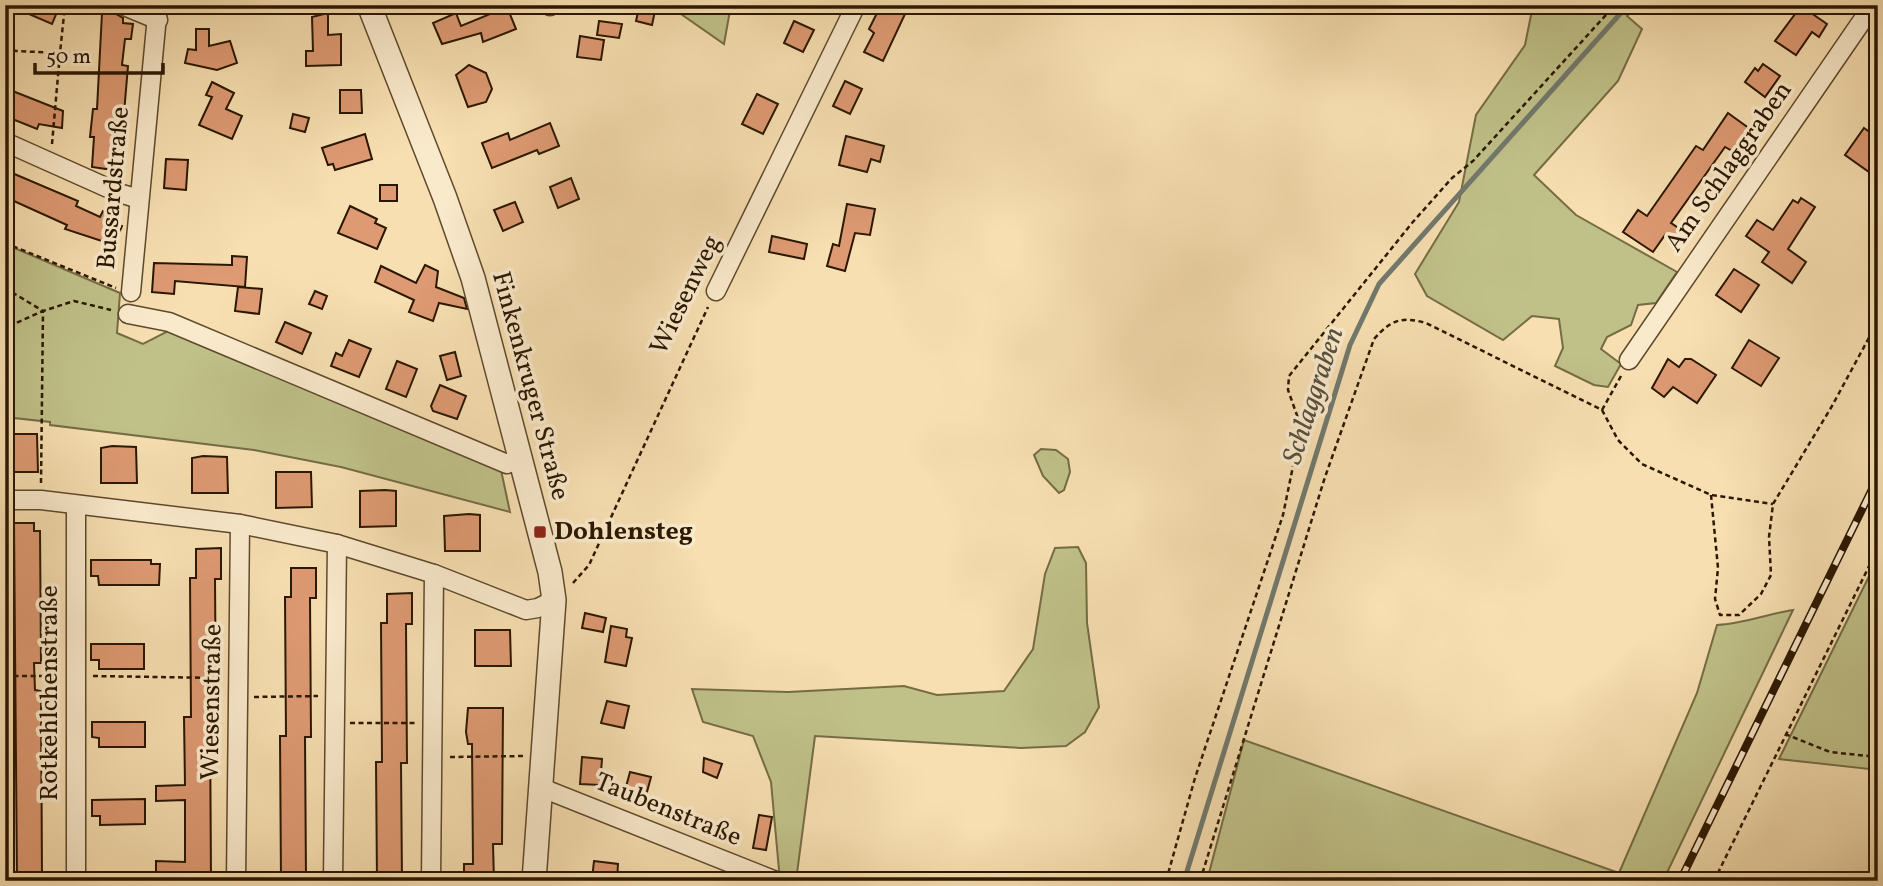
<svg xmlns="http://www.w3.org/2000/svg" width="1883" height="886" font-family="Vollkorn,serif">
<rect width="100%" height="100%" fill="#f7dfb1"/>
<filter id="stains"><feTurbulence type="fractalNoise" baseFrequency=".00286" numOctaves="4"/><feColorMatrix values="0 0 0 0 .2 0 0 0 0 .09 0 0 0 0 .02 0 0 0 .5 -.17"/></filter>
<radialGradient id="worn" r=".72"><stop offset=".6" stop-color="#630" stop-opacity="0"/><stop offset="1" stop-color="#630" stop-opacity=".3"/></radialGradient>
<g fill="#c0c189" stroke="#756c44" stroke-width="2">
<polygon points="668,5 731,5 724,44"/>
<polygon points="1533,5 1637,5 1627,16 1642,29 1618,81 1534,175 1576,215 1677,272 1656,303 1638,305 1631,325 1607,337 1601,349 1621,364 1608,387 1594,385 1555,366 1563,348 1559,319 1532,316 1503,340 1427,296 1415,274 1459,202 1476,115 1525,45"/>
<polygon points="5,244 120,293 117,333 143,344 170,330 501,470 510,512 341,467 254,450 50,425 50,422 5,417"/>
<polygon points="1041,449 1056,450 1068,459 1070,472 1064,490 1059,493 1043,476 1034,455"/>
<polygon points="1078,547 1086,563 1087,623 1099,707 1085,732 1066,746 1021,748 815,736 796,881 780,881 771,782 753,736 703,722 692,689 788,692 904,686 937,695 1004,691 1033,649 1045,574 1055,548"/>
<polygon points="1878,558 1878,770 1779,759"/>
<path d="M 1793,610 L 1663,881 L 1217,881 L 1208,877 L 1244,740 L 1619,873 L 1697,693 L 1717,625 C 1743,624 1768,614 1793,610 Z"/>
</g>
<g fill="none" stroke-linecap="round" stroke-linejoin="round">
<polyline stroke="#71796d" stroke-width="5" points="1184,881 1350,345 1379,284 1628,5"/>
</g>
<g fill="#de9a73" stroke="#2a1700" stroke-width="2">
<polygon points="8,5 60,5 52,24"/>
<polygon points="881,5 905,14 883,61 864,52 874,33 869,29"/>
<polygon points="1801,6 1827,24 1819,37 1812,32 1796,55 1775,41"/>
<polygon points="507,7 516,29 483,42 481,33 442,44 433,23 456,13 461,26"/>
<polygon points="639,7 655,11 652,25 636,21"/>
<polygon points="102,13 116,14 123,18 123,23 133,24 131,39 125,39 122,65 128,66 124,113 118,112 115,138 121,139 119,155 114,154 113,170 92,167 94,137 90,137 93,109 97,109"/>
<polygon points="328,13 328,35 341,34 341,65 306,66 306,51 313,51 312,17"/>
<polygon points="599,21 622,24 619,38 597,35"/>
<polygon points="794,21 814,30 803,52 784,43"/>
<polygon points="196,29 209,29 209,46 230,41 237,63 217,70 185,63 188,49 196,50"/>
<polygon points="580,36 604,40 601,60 577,57"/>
<polygon points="1763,64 1780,76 1765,97 1745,82 1755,68 1758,71"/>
<polygon points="469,65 486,73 492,89 486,102 468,107 456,75"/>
<polygon points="845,81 862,89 850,114 833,106"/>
<polygon points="212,82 234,93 226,109 242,116 232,139 199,125 212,97 206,95"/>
<polygon points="5,88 63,111 62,128 39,124 37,129 5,116"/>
<polygon points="340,90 361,90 362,113 340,113"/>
<polygon points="757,94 778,104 763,134 742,124"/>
<polygon points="1728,113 1750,129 1734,152 1725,147 1671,223 1683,231 1675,242 1665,235 1653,252 1623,232 1638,210 1647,216 1696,146 1703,150"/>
<polygon points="293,114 309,118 305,132 290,128"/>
<polygon points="550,123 559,146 539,154 537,150 492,168 482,143 508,133 510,140"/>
<polygon points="1864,128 1878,138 1878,159 1869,172 1845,155"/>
<polygon points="365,134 372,159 335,170 333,164 328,165 322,148"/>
<polygon points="846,136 884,146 880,162 871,159 867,172 839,165"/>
<polygon points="166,159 188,160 186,190 164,188"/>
<polygon points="5,170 78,201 76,206 100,217 103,211 117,217 115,223 122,226 114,245 65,229 67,225 5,197"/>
<polygon points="571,178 579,199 558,208 550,187"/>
<rect x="380" y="185" width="17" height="16"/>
<polygon points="1801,198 1815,207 1788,249 1806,262 1792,283 1762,262 1769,252 1746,236 1757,220 1773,230 1793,200 1798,203"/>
<polygon points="515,202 523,222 503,231 494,210"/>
<polygon points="847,204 875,209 870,235 855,233 845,271 827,266 833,244 839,246"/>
<polygon points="350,206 377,219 375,223 386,228 377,249 338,233"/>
<polygon points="772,236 807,244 804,259 769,252"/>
<polygon points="232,256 247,257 245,287 175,281 174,294 152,292 154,263 232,265"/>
<polygon points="425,265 438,271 436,287 464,298 467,309 439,303 433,321 409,312 414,300 375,282 381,266 416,283"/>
<polygon points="1734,269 1759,285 1741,312 1716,295"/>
<polygon points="238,287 262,289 259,314 235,311"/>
<polygon points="315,291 327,296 322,309 309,304"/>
<polygon points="285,322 311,333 302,354 276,342"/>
<polygon points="349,340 371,349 359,377 331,366 336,353 342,356"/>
<polygon points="1749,340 1779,358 1761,386 1732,368"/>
<polygon points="455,352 461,376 447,380 440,356"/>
<polygon points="1668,359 1679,367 1685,359 1691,359 1716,375 1697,403 1673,387 1664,397 1652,388"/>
<polygon points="397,361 417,369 406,397 386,389"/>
<polygon points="440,385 466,396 457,419 433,411 431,406"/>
<polygon points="5,434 37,434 38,472 5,472"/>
<polygon points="112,446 136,447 137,483 101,483 101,448"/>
<polygon points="203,456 227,457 228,493 192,493 192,458"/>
<polygon points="276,472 311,472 312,507 276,508"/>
<polygon points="385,490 396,491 396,526 360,527 360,491"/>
<polygon points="469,514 480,515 480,551 445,551 444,516"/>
<polygon points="14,523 34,523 34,531 40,531 41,663 34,663 35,690 41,691 42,877 36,877 36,881 17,881"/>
<polygon points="221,548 221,579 215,579 216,718 210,718 211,881 186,881 186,876 156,876 156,861 185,862 185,800 156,801 156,786 185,785 184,717 191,717 190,578 196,578 196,549"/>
<polygon points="91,560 151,560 151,564 160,564 159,585 99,585 98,576 91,576"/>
<polygon points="291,568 316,568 316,598 310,598 311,737 305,737 306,881 281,881 280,736 286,736 285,597 291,597"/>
<polygon points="412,593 412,624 406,624 407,763 401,763 402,881 377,881 376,762 382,762 381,623 387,623 387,594"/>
<polygon points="585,613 606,618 603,632 582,628"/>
<polygon points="611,626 627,629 626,637 632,638 626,666 605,662"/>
<polygon points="475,630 510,630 511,666 475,666"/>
<polygon points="91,644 144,644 144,669 99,669 99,660 91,660"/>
<polygon points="607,701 629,706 624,728 601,723"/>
<polygon points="468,708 503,708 502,844 493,844 494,881 464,881 464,864 473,864 472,744 468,744 466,732"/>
<polygon points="92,722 145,722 145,747 99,747 99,738 92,737"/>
<polygon points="582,757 602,759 600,785 580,784"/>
<polygon points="704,758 722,764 717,778 703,772"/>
<polygon points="630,772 651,777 644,803 623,798"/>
<polygon points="145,799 145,824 100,825 100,816 92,816 92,800"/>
<polygon points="759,815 772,817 766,850 753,848"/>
<polygon points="594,861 618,864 617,881 592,879"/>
</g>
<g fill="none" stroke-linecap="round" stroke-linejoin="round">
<defs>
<g id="minor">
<polyline points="122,5 158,20"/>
<polyline points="550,5 550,6"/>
<polyline points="5,142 119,193 139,199"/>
<polyline points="716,291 856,5"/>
<polyline points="131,292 158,5"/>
<polyline points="128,314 169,322 507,464 521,458"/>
<polyline points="1629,360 1873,5"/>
<polyline points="5,500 41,500 240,524 337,544 434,574 526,610 538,608 554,600"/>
<polyline points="542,788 776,881"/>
<polyline points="76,881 76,505"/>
<polyline points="236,881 240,524"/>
<polyline points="333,881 337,544"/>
<polyline points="431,881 434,574"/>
</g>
<polyline id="tertiary" points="369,5 445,198 473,278 550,572 554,600 534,881"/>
</defs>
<use href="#minor" stroke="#5d492c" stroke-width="21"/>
<use href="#tertiary" stroke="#5d492c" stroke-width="26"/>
<g stroke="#2a1700" stroke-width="2.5" stroke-dasharray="5 3.5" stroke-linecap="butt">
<polyline points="5,47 16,51 60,53 65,5"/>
<polyline points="52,144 60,53"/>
<polyline points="5,243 116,288"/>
<polyline points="5,288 43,311 5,328"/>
<polyline points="1602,410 1621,376"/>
<polyline points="41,483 43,311 74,301 111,310"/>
<polyline points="1711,495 1718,568 1715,599 1720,615 1739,615 1761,594 1771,575 1769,537 1773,504 1832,406 1878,321"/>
<polyline points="573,583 589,565 708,307"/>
<polyline points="5,676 58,676"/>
<polyline points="93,676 222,678"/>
<polyline points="254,697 318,696"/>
<polyline points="350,723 417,723"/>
<polyline points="1785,734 1830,752 1878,757"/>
<polyline points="450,757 524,756"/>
<polyline points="1166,881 1195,778 1283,515 1299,437 1299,421 1288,390 1289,376 1412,223 1452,178 1473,161 1615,5"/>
<path d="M 1200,881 L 1325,477 L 1374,339 C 1391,320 1401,316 1426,323 L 1602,410 L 1618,440 L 1642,464 L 1711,495 L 1773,504"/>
<polyline points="1714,881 1878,548"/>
</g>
<use href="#minor" stroke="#faeacc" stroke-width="18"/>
<use href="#tertiary" stroke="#faeacc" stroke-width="23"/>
<defs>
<polyline id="rail" points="1680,881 1878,477"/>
</defs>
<use href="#rail" stroke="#2a1700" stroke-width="8"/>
<use href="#rail" stroke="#faeacc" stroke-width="5" stroke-dasharray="16" stroke-linecap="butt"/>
</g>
<rect fill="#8f2418" stroke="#faeacc" stroke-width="2.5" x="533" y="525" width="14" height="14" rx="3.5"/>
<g text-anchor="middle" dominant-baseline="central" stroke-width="7" stroke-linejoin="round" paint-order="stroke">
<g font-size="26" fill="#2a1700" stroke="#faeacc">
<text transform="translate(1729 167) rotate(-55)">Am Schlaggraben</text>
<text transform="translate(114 188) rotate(-85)">Bussardstraße</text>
<text transform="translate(686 295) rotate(-64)">Wiesenweg</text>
<text transform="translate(530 386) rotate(75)">Finkenkruger Straße</text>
<text transform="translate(50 693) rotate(-90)">Rotkehlchenstraße</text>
<text transform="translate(212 702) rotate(-89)">Wiesenstraße</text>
<text transform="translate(668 810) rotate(22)">Taubenstraße</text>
</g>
<g font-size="26" font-weight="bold" fill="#2a1700" stroke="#faeacc" text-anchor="start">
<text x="554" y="532">Dohlensteg</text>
</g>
<g font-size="28" font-style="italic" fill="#545040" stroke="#faeacc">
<text transform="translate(1314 396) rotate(-72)">Schlaggraben</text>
</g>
</g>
<rect width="1883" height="886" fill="none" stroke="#f7dfb1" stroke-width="28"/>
<rect x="7" y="7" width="1869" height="872" fill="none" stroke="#2a1700" stroke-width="3.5"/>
<rect x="14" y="14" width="1855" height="858" fill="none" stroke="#2a1700" stroke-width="2"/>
<path d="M35 63v10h128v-10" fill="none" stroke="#2a1700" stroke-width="3.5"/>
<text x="46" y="63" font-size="21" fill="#2a1700" stroke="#faeacc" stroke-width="5" paint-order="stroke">50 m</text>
<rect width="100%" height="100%" filter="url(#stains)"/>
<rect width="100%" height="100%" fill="url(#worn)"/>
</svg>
